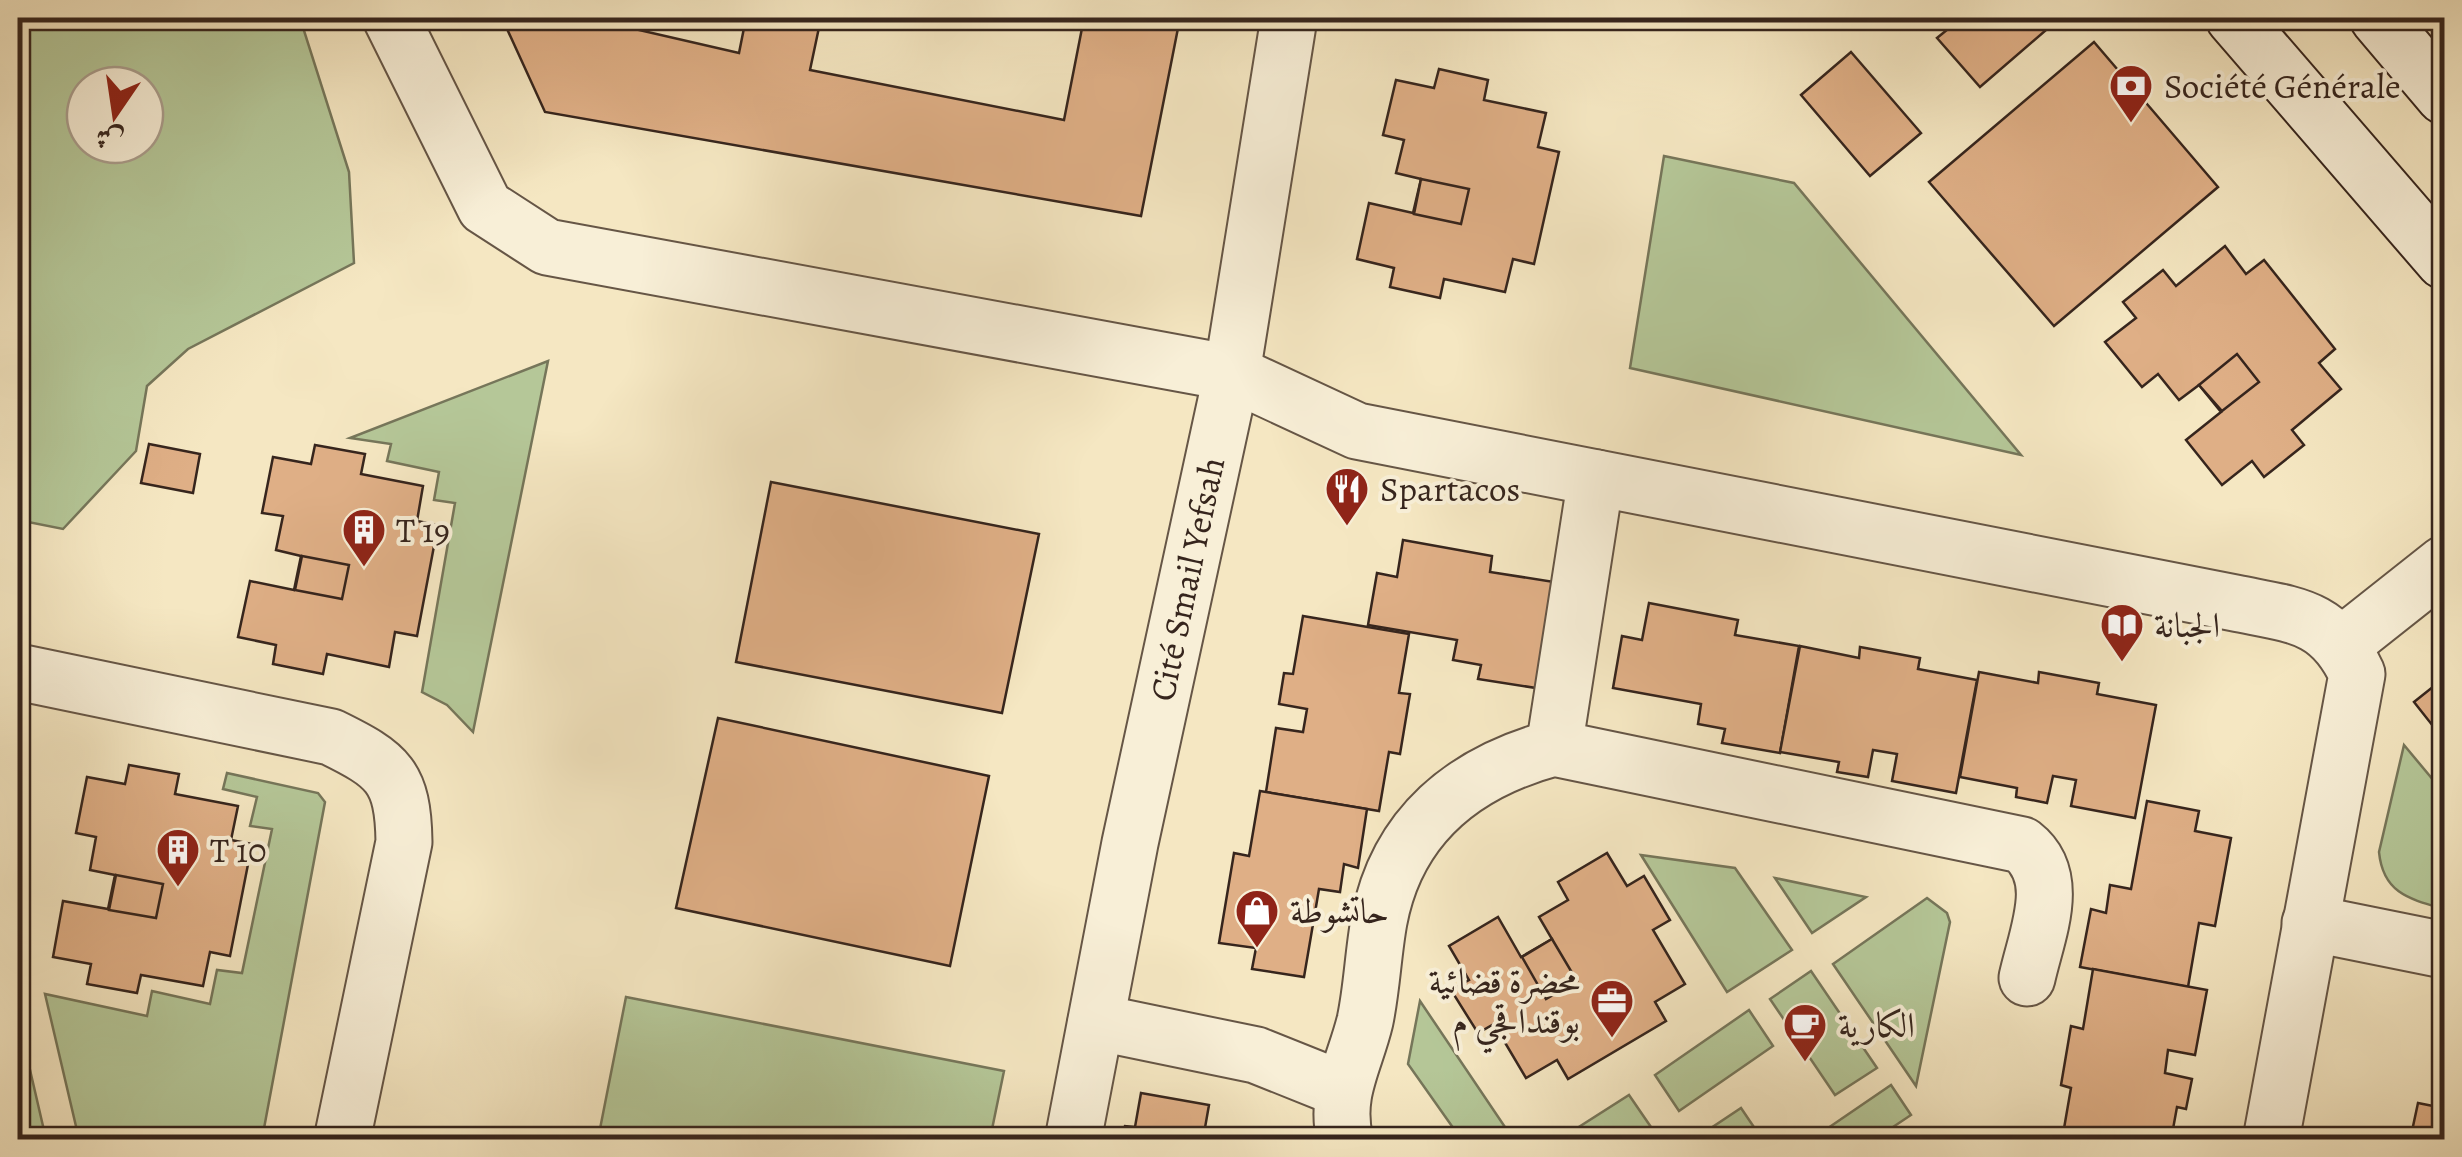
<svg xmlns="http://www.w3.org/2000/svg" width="2462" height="1157" font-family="Alegreya,Amiri,serif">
<rect width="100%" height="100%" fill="#f5e7c2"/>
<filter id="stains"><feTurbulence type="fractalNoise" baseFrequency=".002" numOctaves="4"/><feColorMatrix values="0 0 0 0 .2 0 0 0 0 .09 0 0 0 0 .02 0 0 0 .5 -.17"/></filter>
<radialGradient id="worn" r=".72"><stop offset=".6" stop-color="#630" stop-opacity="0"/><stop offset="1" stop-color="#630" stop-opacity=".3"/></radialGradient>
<g fill="#b5c798" stroke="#76765a" stroke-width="2.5" fill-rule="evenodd">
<path d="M 18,18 L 300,18 L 349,172 L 354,263 L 188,349 L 147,386 L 136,451 L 63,529 L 18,520 ZM 85,85 L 145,85 L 145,145 L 85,145 Z"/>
<polygon points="1664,156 1794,183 2021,455 1630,368"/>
<polygon points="548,361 473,732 447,705 422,692 455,503 434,500 439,472 387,461 391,444 350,438"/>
<path d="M 2404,745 L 2444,793 L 2444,909 C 2409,899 2383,893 2379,852 Z"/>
<polygon points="227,773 318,793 325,802 262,1139 79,1139 45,994 147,1016 152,991 210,1004 217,970 242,973 272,829 250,826 257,797 223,789"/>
<polygon points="1641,855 1735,868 1792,950 1727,992"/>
<polygon points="1775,878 1866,897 1812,933"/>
<polygon points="1927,898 1947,913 1950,922 1916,1086 1833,964"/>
<polygon points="1811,971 1877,1068 1835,1095 1770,999"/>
<polygon points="626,997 1004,1071 990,1139 598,1139"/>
<polygon points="1420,1001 1513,1139 1514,1139 1461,1139 1408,1064"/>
<polygon points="1749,1010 1773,1046 1679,1111 1655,1075"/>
<polygon points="18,1018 46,1139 18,1139"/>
<polygon points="1891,1085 1911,1115 1875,1139 1812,1139"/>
<polygon points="1629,1095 1653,1130 1639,1139 1560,1139"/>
<polygon points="1741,1108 1762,1139 1697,1139 1696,1138"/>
</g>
<g fill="#dfaf86" stroke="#36251d" stroke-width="2.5">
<polygon points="502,18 587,18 739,53 746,18 821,18 810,70 1064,120 1084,18 1180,18 1141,216 545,112"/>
<polygon points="1955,18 2060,18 1980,87 1937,38 1958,21"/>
<polygon points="2094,42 2218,187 2054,326 1929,182"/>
<polygon points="1851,52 1921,133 1870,176 1801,95"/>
<polygon points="1439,69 1488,80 1484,100 1546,113 1538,147 1559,152 1534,264 1513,259 1505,292 1444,279 1440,298 1390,287 1394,268 1357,259 1369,203 1413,213 1421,179 1396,173 1404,140 1383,135 1396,80 1434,88"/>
<polygon points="1421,179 1469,189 1461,224 1414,214"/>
<polygon points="2225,246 2246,274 2264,260 2335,349 2319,363 2341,389 2292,430 2304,445 2264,477 2252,461 2222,485 2186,440 2221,412 2199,385 2179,400 2158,374 2142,387 2105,342 2136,318 2123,302 2163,270 2176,286"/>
<polygon points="2237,354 2259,382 2222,411 2199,385"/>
<polygon points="149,444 200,454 193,493 141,483"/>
<polygon points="315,445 365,454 361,474 423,486 417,521 438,525 417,636 395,632 389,667 327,654 323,674 273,664 276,645 238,637 250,581 294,590 301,556 276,550 283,516 262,513 273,457 311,464"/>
<polygon points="771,482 1039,534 1002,713 736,662"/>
<polygon points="1403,540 1492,556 1490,572 1554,582 1536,688 1478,679 1481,665 1453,660 1457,640 1368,625 1377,573 1397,577"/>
<polygon points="302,556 349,565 342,599 295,590"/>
<polygon points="1649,603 1738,620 1735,635 1799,646 1780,753 1722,743 1725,729 1698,724 1701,704 1613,688 1622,636 1642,640"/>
<polygon points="1303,616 1409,634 1399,693 1410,694 1400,754 1389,752 1379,811 1266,792 1276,728 1303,732 1307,709 1279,704 1284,673 1293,674"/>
<polygon points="1800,646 1859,658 1860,647 1920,658 1918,669 1977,680 1956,793 1892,781 1897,754 1873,750 1868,777 1837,772 1839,762 1780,752"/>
<polygon points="1979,672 2038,683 2039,672 2099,683 2097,694 2156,705 2135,818 2071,806 2076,780 2053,776 2047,803 2016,797 2017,788 1960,777"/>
<polygon points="2444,678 2444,740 2414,702"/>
<polygon points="718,718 989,776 950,966 676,908"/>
<polygon points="129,765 179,774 175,794 238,806 231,840 252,844 230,956 210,952 203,986 141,975 137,993 87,984 91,964 53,957 63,901 108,909 115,875 90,870 96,837 76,833 87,777 125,784"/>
<polygon points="1260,791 1367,809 1358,868 1344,864 1340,892 1319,889 1304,977 1252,969 1256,948 1219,943 1234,853 1249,856"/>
<polygon points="2147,801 2199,811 2195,831 2231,838 2215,926 2199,923 2188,987 2080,967 2091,909 2106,913 2110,885 2131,889"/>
<polygon points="1607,853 1627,886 1644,876 1670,920 1653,930 1685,984 1655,1002 1666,1021 1568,1079 1557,1060 1526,1078 1494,1024 1478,1033 1451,990 1469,980 1449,946 1498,917 1521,957 1552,939 1539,917 1568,900 1558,882"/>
<polygon points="116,875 163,884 156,918 109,910"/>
<polygon points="1552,939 1577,981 1546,999 1522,957"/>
<polygon points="2093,969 2207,990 2195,1055 2168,1050 2165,1073 2192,1079 2186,1109 2177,1107 2171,1140 2062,1140 2071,1088 2061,1085 2071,1026 2083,1029"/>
<polygon points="2444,1072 2444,1140 2397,1140 2399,1128 2412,1131 2418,1103 2438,1107"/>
<polygon points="1141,1093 1209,1105 1203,1139 1207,1140 1123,1140 1125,1126 1135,1127"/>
</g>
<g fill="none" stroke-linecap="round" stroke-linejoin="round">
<defs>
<g id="minor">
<path d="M 391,18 L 485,207 L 547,247 L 1232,373 L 1357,431 L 2235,603 C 2294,615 2330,615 2357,674 L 2271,1140"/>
<polyline points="2343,644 2444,564"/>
<path d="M 18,672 L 331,737 C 388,765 403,776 404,842 L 342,1140"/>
<polyline points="1554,748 1596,478"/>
<polyline points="2310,923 2444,950"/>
<polyline points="1096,1022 1256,1055 1341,1089"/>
<polyline points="1073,1140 1130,843 1232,373 1289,18"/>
<path d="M 1345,1140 C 1334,1094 1355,1063 1365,1021 C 1372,988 1373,954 1379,921 C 1397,826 1464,772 1554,748 L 2022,845 C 2063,877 2037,933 2027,978"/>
</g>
<g id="secondary">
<polyline points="2234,18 2444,261"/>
<polyline points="2378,18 2444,96"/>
</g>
</defs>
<use href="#minor" stroke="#665646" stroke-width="59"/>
<use href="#secondary" stroke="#36251d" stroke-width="59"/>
<use href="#minor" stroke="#f8efd7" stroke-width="55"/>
<use href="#secondary" stroke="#f8efd7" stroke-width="55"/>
</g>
<defs>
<symbol id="bank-pin" viewBox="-11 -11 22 30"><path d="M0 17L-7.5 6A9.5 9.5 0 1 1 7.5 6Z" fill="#8f2418" stroke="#f8efd7"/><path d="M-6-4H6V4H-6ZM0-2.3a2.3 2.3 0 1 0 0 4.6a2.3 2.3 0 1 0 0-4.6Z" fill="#fff"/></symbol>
<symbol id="restaurant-pin" viewBox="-11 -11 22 30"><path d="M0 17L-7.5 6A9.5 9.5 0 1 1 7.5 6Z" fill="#8f2418" stroke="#f8efd7"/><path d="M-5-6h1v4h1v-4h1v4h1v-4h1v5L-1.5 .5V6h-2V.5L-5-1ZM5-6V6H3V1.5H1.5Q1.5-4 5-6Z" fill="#fff"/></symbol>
<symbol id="building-pin" viewBox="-11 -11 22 30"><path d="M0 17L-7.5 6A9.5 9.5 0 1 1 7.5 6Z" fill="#8f2418" stroke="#f8efd7"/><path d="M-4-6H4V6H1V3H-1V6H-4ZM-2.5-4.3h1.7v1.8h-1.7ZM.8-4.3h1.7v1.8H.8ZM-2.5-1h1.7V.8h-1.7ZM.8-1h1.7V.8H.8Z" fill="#fff"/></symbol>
<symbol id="library-pin" viewBox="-11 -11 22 30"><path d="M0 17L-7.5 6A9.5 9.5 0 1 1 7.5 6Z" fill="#8f2418" stroke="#f8efd7"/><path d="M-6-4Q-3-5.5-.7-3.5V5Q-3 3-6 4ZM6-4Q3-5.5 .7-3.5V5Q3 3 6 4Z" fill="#fff"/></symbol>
<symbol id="shop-pin" viewBox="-11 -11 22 30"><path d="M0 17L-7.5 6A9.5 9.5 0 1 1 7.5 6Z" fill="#8f2418" stroke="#f8efd7"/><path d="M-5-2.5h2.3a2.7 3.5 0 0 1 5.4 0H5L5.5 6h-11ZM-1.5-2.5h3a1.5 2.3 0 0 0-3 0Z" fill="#fff"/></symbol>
<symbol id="office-pin" viewBox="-11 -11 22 30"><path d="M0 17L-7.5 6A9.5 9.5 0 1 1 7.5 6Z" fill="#8f2418" stroke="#f8efd7"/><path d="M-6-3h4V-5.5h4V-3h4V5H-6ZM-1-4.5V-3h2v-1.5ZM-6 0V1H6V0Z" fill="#fff"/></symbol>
<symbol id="cafe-pin" viewBox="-11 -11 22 30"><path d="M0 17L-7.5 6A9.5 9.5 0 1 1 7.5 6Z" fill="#8f2418" stroke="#f8efd7"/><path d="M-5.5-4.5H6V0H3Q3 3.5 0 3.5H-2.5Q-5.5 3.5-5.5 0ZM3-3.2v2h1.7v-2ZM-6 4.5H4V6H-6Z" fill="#fff"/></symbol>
</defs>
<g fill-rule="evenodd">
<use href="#bank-pin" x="2106" y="61" width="50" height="68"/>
<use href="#restaurant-pin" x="1322" y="464" width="50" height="68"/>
<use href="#building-pin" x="339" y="505" width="50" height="68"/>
<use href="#library-pin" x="2097" y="600" width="50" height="68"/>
<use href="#building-pin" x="153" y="825" width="50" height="68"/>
<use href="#shop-pin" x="1232" y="886" width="50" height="68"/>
<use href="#office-pin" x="1587" y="976" width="50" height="68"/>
<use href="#cafe-pin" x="1780" y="1000" width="50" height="68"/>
</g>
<g text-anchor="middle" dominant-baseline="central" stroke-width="8" stroke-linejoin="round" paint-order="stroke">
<g font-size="35" fill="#36251d" stroke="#f8efd7" text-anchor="start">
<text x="2164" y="86">Société Générale</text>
<text x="1380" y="489">Spartacos</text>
<text x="396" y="530">T 19</text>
<text x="2154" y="625">الجبانة</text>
<text x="210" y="850">T 10</text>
<text x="1290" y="911">حاتشوطة</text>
<text x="1580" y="981" text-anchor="end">محضرة قضائية<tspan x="1580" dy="40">بوقنداقجي م</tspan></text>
<text x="1838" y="1025">الكارية</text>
</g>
<g font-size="35" fill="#36251d" stroke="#f8efd7">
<text transform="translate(1187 579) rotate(-78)">Cité Smail Yefsah</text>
</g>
</g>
<rect width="2462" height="1157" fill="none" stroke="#f5e7c2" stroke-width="60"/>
<rect x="20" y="20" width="2422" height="1117" fill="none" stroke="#36251d" stroke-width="5"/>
<rect x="30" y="30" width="2402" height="1097" fill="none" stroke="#36251d" stroke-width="2.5"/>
<g transform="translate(115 115) rotate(193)"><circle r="48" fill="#f8efd7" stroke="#aa9e8d" stroke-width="2.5"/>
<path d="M0-8L18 38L0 25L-18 38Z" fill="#8f2418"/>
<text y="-15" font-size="28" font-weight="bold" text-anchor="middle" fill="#36251d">ش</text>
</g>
<rect width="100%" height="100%" filter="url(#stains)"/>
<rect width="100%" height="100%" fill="url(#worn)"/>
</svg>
